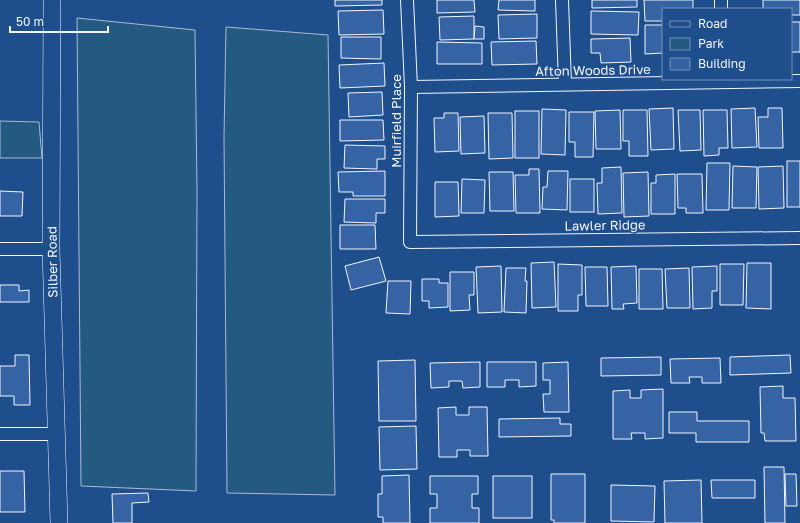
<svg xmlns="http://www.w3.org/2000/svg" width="800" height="523" font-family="'Golos Text',sans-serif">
<rect width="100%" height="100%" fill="#1f4e8c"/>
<g fill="#245a82" stroke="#a8bbd7">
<polygon points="77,18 195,30 197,190 196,491 81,486"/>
<polygon points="226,27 328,35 335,495 227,493 224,137"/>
<polygon points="0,121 39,122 42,158 0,158"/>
</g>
<g fill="#3563a3" stroke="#f2f6ff">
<polygon points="335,0 382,0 382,5 335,6"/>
<polygon points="437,0 474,0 475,12 437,13"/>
<polygon points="499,0 535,0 535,11 498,10"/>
<polygon points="592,0 637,0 637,7 592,8"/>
<polygon points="644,0 693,0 693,9 663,9 663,21 645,21"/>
<polygon points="763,0 800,0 800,15 791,15 791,9 763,9"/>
<polygon points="383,10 384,34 339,35 338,11"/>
<polygon points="591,11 639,12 638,35 591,34"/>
<polygon points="537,14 537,38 499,39 498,15"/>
<polygon points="474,16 474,39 440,40 439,17"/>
<rect x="791" y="22" width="9" height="30"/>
<polygon points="645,25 663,25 663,53 645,54"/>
<polygon points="475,26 484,27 484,39 474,39"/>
<polygon points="341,37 381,37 381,59 341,58"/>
<polygon points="630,38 631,62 601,63 600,53 591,53 591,39"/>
<polygon points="536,41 537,64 492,65 491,42"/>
<polygon points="437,42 482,43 482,64 437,64"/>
<polygon points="384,63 385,86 340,88 339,65"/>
<polygon points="382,92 383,115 349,117 348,93"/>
<polygon points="673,108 674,149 651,150 649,109"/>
<polygon points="755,108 757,147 732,148 731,109"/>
<polygon points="768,108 782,108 783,148 759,148 758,117 768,117"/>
<polygon points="542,109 566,110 565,155 541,154"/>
<polygon points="620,110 621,149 596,149 595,111"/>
<polygon points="623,110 647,110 648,156 629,156 629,141 623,141"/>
<polygon points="678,110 700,110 701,150 680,151"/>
<polygon points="703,110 727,110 728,148 719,148 719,155 704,156"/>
<rect x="515" y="111" width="24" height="47"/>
<polygon points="569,112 594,112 593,157 575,157 575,142 569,142"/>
<polygon points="444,113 458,113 459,151 435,152 434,118 444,118"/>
<polygon points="488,113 512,113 513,158 489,159"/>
<polygon points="484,116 485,153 461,154 460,117"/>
<polygon points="340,120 383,120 384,140 340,141"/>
<polygon points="345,145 385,146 385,159 377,159 377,169 344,168"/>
<rect x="787" y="161" width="13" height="46"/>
<polygon points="707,163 730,163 729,210 706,210"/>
<polygon points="733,166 757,167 756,208 732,208"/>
<polygon points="783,166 784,208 759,209 758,167"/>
<polygon points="621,167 622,213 598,214 597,183 602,183 602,168"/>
<polygon points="529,169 539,169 540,213 516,213 515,175 529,175"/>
<polygon points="385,171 385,196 353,196 353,192 339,192 338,172"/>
<polygon points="548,171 568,171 567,210 542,209 543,187 547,187"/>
<polygon points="489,172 513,172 514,211 490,211"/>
<polygon points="648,172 649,216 624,217 623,173"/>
<polygon points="675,174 675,214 651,214 651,183 656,183 656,175"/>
<polygon points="677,174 702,174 703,213 686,213 686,208 678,208"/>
<polygon points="462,179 485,180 484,213 461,213"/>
<rect x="570" y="179" width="24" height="33"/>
<polygon points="435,182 458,182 459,216 435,217"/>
<polygon points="0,191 23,192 22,216 0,216"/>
<polygon points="345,199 385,199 385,213 376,213 376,223 344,222"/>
<polygon points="340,225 375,225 376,249 340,249"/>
<polygon points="379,257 386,281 351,290 345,266"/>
<polygon points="554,262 556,307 532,308 531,263"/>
<polygon points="747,263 771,263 771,309 746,308"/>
<polygon points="558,264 582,265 582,295 578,295 578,311 558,311"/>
<polygon points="720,264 744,264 743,305 720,305"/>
<polygon points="501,266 502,312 478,313 476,267"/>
<polygon points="636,266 637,303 623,304 624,309 612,309 611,267"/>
<polygon points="717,266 717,291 712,291 712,308 693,309 692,267"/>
<polygon points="585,267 607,267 608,306 586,306"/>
<polygon points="506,268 526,268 525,281 527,281 526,313 504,312"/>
<polygon points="689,268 690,308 667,308 665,269"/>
<polygon points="639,269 662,269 663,309 639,309"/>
<polygon points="450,272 474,272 474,295 469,295 470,310 450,311"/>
<polygon points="422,279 439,279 439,283 448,283 448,307 429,308 429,301 422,301"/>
<polygon points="388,281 411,281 410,314 386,313"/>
<polygon points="0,285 19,285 19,291 29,290 29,302 0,302"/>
<polygon points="15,355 29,355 30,405 14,405 14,396 0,396 0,366 15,366"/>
<polygon points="790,355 791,373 730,375 730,357"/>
<polygon points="661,357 661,375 601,376 601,358"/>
<polygon points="720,358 721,383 702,383 702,377 689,377 690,383 671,383 670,359"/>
<polygon points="415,360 416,421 379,421 378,361"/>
<polygon points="480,362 480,387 463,388 462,381 449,381 449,387 431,388 430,363"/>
<polygon points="487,362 536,362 536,386 519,387 519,380 505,380 505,387 487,387"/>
<polygon points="568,362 569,412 544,412 543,394 550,394 550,380 543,380 543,363"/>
<polygon points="783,386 783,398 795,398 796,441 765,441 764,433 761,433 760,387"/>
<polygon points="663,389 663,438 645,439 645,433 631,433 632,439 613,439 613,391 630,390 630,398 641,398 641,390"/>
<polygon points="456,407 456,415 469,415 469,407 487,407 488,456 470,456 470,450 457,450 457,457 439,457 438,408"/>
<polygon points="669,412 697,412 697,421 749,421 749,442 696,442 696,433 669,433"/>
<polygon points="560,418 560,424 571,424 571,436 499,437 499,419"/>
<polygon points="416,426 417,469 380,470 379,427"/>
<polygon points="764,467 784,467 785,523 765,523"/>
<polygon points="0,471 24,471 25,512 0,512"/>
<polygon points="551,474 585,474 585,523 554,523 554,520 551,520"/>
<polygon points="785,474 796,474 797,506 786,506"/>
<polygon points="409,475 410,523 383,523 383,517 378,517 378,494 382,494 382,476"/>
<polygon points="430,476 478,476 478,494 472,494 472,508 479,508 479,523 430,523 430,508 437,508 437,494 430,494"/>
<rect x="493" y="476" width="39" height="42"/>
<polygon points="701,480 702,523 665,523 664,481"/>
<polygon points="711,480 755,480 755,498 712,498"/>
<polygon points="611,485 655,486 654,522 611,521"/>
<polygon points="148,493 149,502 132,503 132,523 113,523 112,494"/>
</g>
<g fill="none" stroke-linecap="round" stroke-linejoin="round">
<defs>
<g id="street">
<polyline points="407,0 411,87 410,242 800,238"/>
<polyline points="562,0 565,84"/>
<polyline points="721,0 721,9"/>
<polyline points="411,87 800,81"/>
<polyline points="0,249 51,249"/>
<polyline points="0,434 56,434"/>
</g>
<polyline id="secondary" points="52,0 51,249 59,523"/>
</defs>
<use href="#street" stroke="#f2f6ff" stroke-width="14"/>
<use href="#secondary" stroke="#f2f6ff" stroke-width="18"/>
<use href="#street" stroke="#1f4e8c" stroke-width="12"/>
<use href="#secondary" stroke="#1f4e8c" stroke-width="17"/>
</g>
<g text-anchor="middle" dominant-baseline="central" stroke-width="3" stroke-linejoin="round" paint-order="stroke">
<g font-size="13" fill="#f2f6ff" stroke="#1f4e8c">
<text transform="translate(593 70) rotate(-1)">Afton Woods Drive</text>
<text transform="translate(396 121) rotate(-90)">Muirfield Place</text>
<text transform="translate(605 225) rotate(-1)">Lawler Ridge</text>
<text transform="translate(52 262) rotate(-91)">Silber Road</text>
</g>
</g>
<rect x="662" y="8" width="130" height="72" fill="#1f4e8c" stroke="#7391ba"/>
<rect x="670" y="21" width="20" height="6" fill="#1f4e8c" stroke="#7391ba"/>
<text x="698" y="28" font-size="12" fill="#f2f6ff">Road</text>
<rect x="670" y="38" width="20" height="12" fill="#245a82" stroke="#7391ba"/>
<text x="698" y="48" font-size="12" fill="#f2f6ff">Park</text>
<rect x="670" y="58" width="20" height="12" fill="#3563a3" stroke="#7391ba"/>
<text x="698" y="68" font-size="12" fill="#f2f6ff">Building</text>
<path d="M10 26v6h98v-6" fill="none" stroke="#f2f6ff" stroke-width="2"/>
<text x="16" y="26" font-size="12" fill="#f2f6ff" stroke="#1f4e8c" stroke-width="3" paint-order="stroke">50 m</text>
</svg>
